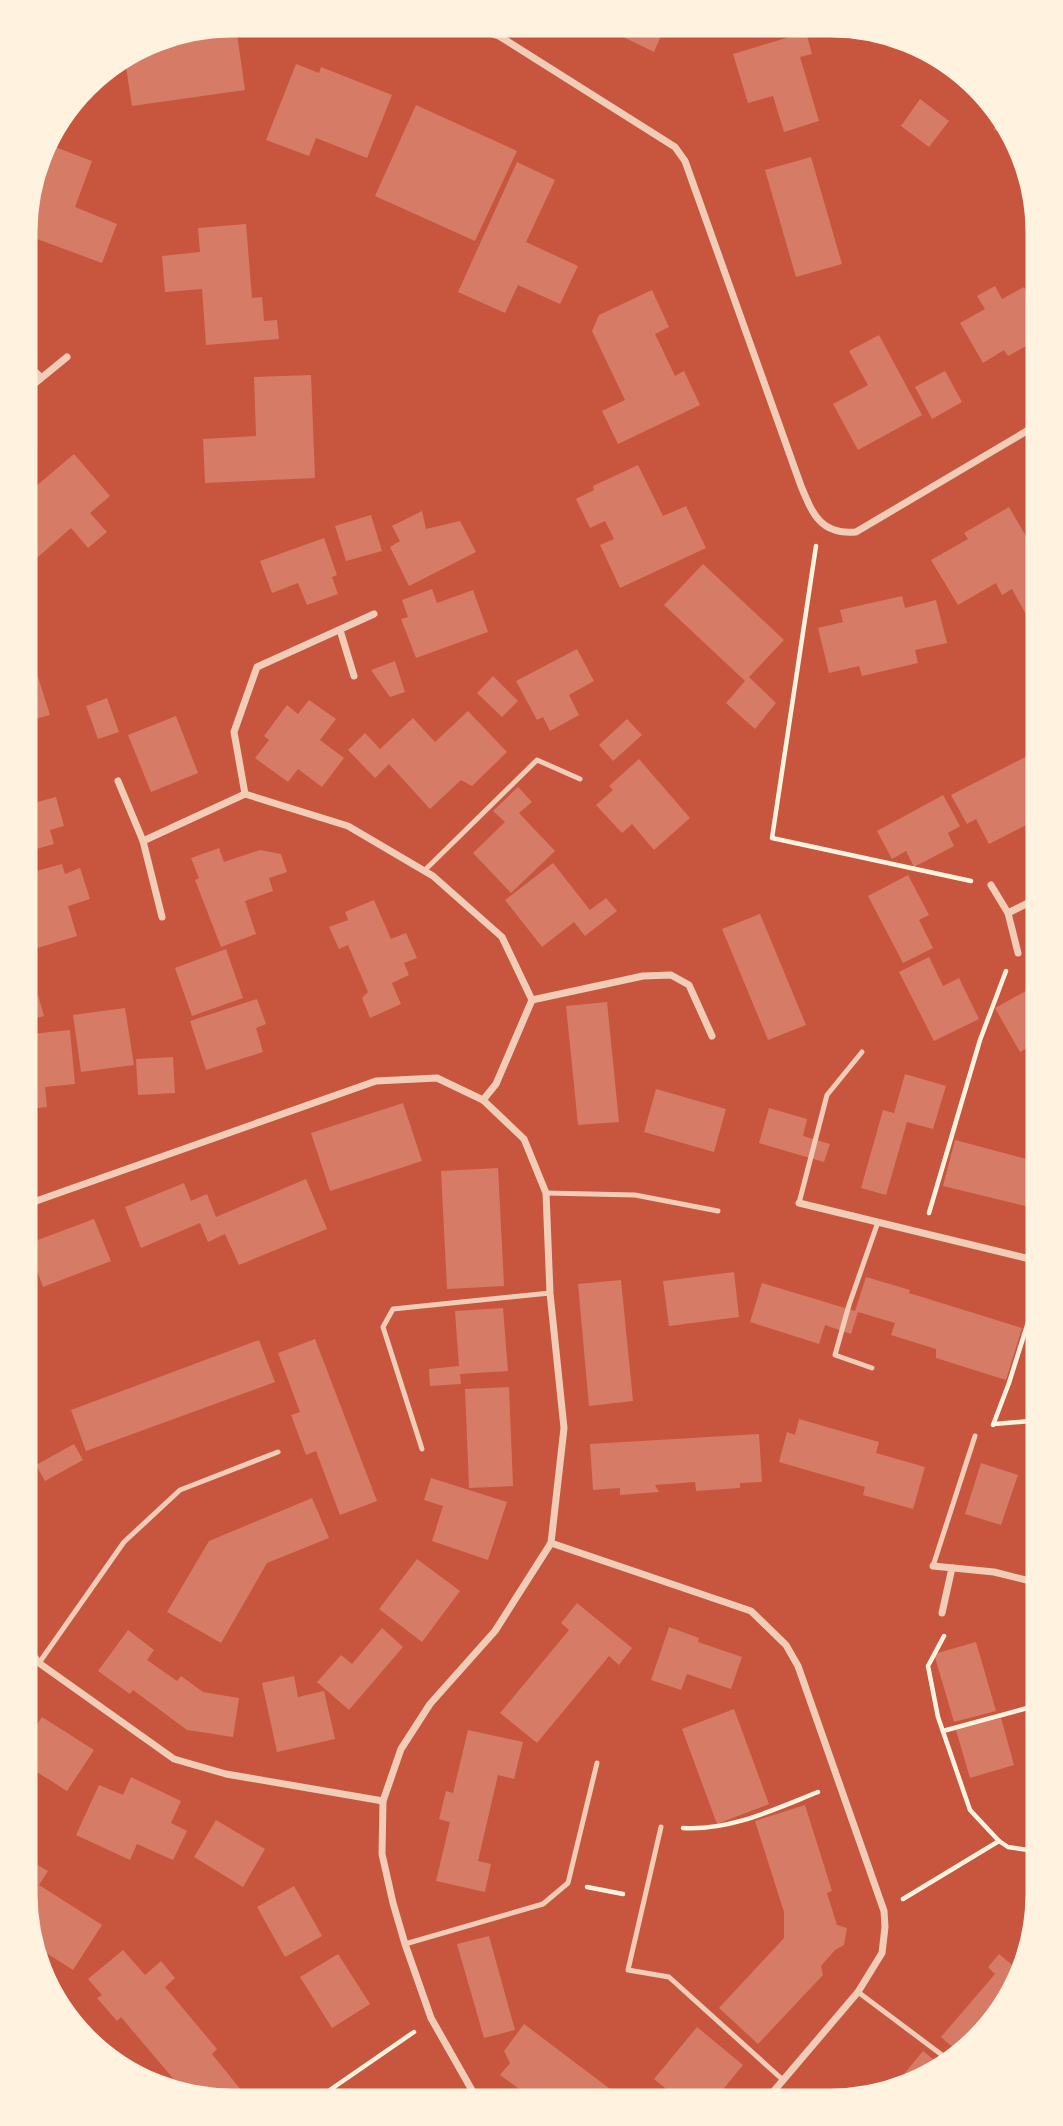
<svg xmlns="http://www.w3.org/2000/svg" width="1063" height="2126" font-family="Ubuntu,sans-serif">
<rect width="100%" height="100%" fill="#c8553d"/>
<g fill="#d67c66">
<polygon points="609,23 654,24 664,29 654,52 607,29"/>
<polygon points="806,32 812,54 800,57 819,121 784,132 773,96 748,103 733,54"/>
<polygon points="237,34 245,90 132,106 124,54 131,50"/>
<polygon points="296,64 319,73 321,67 392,95 367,158 316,138 309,156 266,140"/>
<polygon points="974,80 988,100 971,96"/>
<polygon points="920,99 949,121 929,147 901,126"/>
<polygon points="416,105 517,151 475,241 375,196"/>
<polygon points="998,115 1010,134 994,130"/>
<polygon points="42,142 92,161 75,207 117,224 102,263 37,239 29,262 23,260 23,205"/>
<polygon points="811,157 842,264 796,277 765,170"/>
<polygon points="517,162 555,180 526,242 578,266 560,304 518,285 505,313 458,292"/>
<polygon points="246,224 252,298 262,297 264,321 277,320 279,339 206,345 202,289 165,292 162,256 200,252 198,228"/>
<polygon points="995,286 1002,299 1024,287 1028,294 1042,286 1042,346 1036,350 1032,343 1008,356 1004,350 983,363 960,323 985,309 977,296"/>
<polygon points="652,290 669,327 655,334 675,376 684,371 700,405 618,444 602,411 625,400 592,331 599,315"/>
<polygon points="879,335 922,415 858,450 833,404 868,385 849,351"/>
<polygon points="945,371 962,402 932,419 915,387"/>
<polygon points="311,375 315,478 205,483 203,439 256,436 254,377"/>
<polygon points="74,454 110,496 90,513 107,532 88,548 71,528 22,571 22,498"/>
<polygon points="638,465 663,516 686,506 706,548 620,588 600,545 614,539 605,521 590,528 576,499 594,490 593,486"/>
<polygon points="1009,507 1042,564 1042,570 1030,577 1042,598 1042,610 1028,618 1012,589 1002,595 996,583 958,605 931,560 968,539 964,533"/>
<polygon points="422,511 426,529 460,521 476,552 409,586 390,547 400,541 392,526"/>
<polygon points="371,515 382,551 346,561 335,526"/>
<polygon points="324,538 337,575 332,577 338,594 307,605 298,583 272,593 260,561"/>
<polygon points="703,564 784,640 749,677 776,703 755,729 726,703 745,681 664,605"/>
<polygon points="432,589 437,603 473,590 488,632 416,658 401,619 408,617 402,600"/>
<polygon points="902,596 905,608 936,600 947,643 915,650 918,663 862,676 859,666 829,673 818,628 843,622 840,610"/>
<polygon points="577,649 594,681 569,695 579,715 550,731 543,717 537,720 516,681"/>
<polygon points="33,661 50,715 22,723 22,665"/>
<polygon points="395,661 405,692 390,697 371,670"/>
<polygon points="493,676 518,701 502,717 477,693"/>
<polygon points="107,698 119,732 98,739 86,706"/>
<polygon points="309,700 336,719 320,740 344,758 322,787 298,769 288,782 255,758 269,740 264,736 287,705 298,714"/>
<polygon points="468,711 507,752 472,786 461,780 430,809 389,764 375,778 348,750 365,733 380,749 413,718 435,742"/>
<polygon points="176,716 198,773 151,792 128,735"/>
<polygon points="627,719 642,735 613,761 599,745"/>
<polygon points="1035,752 1042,764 1042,783 1037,785 1042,794 1042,817 989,844 976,819 967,824 951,795"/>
<polygon points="639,759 690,818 654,850 632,824 622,833 596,805 613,790 609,786"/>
<polygon points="29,771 37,802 56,797 64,826 50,830 54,844 22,853 22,773"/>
<polygon points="518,787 532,802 519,813 555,851 511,893 473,853 505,822 493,811"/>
<polygon points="943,795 960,826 948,833 954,846 914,867 906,851 892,859 877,831"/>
<polygon points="219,848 224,862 260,850 281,854 287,872 269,878 273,891 245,901 256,934 221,947 195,880 199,878 191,858"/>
<polygon points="553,863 590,910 606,898 617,911 585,936 574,922 542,947 505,900"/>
<polygon points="62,864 65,874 80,868 90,899 68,906 77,936 28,951 22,935 36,931 22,887 22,875"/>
<polygon points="908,875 929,915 919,920 933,948 903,963 868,896"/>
<polygon points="374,900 391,939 406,933 417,958 404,963 409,975 392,983 401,1004 370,1018 362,998 368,992 348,945 339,949 329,927 348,920 345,912"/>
<polygon points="760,914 806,1025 768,1040 722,929"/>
<polygon points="226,949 243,998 192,1016 175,968"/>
<polygon points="929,957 943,986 959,978 979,1019 934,1041 899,972"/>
<polygon points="1033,987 1042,993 1042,1040 1020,1052 995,1008"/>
<polygon points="38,995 44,1016 22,1022 22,999"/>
<polygon points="257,999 266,1024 256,1028 263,1052 206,1070 190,1021"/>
<polygon points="607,1002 619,1122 578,1125 566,1006"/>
<polygon points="125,1008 134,1065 81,1072 73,1015"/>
<polygon points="70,1030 75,1084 45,1087 47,1107 27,1109 22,1035"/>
<polygon points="173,1057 175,1093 138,1095 136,1059"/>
<polygon points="905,1074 946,1086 933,1129 907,1122 886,1195 861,1188 883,1110 894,1113"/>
<polygon points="656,1089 726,1109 714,1152 644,1132"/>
<polygon points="403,1103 422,1161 330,1191 311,1133"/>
<polygon points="769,1108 807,1119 803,1136 830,1144 824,1162 759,1143"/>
<polygon points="955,1140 1042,1163 1042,1179 1034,1208 943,1186"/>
<polygon points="498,1168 504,1286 447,1289 441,1171"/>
<polygon points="306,1179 327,1229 239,1265 225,1234 208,1242 200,1223 141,1248 125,1207 184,1183 191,1201 207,1194 216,1217"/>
<polygon points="94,1219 111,1261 43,1287 27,1244"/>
<polygon points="734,1272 739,1317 669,1326 663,1281"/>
<polygon points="866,1277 910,1290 909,1293 1022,1328 1006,1380 936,1358 936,1349 891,1335 895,1323 858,1312 851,1334 825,1325 819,1344 750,1322 762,1283 855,1311"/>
<polygon points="621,1280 633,1401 589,1406 578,1284"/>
<polygon points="503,1308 508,1371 460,1374 461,1384 430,1386 429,1369 459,1366 455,1311"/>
<polygon points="315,1339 377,1501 340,1515 316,1451 306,1455 291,1415 300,1412 278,1353"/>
<polygon points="259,1340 275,1382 86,1451 71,1410"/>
<polygon points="509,1387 513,1486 469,1488 465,1389"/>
<polygon points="799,1419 879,1442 876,1453 925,1467 913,1509 863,1495 865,1487 779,1462 787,1432 795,1435"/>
<polygon points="759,1434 762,1482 740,1483 740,1488 696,1491 695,1482 655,1485 659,1492 620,1495 620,1488 593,1490 590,1444"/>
<polygon points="21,1439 30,1465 21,1468"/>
<polygon points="74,1444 83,1460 45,1481 36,1465"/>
<polygon points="981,1463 1018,1475 1001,1525 965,1514"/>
<polygon points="431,1478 507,1502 488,1560 432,1541 443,1506 424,1500"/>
<polygon points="312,1498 329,1538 267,1563 221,1643 167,1612 209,1541"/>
<polygon points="417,1559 460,1591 422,1642 379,1609"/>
<polygon points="577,1603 632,1648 619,1665 609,1656 537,1743 500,1713 569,1630 561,1623"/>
<polygon points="669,1627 699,1638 698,1642 742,1657 731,1689 687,1674 681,1690 651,1680"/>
<polygon points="382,1628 403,1647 349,1710 317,1682 341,1655 352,1664"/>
<polygon points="128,1630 154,1650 147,1660 177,1681 181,1676 203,1692 239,1698 233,1737 187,1730 133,1690 130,1694 98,1671"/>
<polygon points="976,1642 996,1711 954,1722 934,1654"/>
<polygon points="1042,1649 1042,1672 1041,1673 1035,1651"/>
<polygon points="294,1676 298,1697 324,1691 335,1739 277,1752 262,1683"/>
<polygon points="734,1709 769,1804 717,1824 682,1729"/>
<polygon points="42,1717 94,1750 67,1791 21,1762 21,1728 25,1722 35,1728"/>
<polygon points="1001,1718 1014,1765 970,1778 956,1730"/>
<polygon points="468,1730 523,1742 514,1779 498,1775 478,1861 491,1864 485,1892 436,1881 450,1822 439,1819 446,1791 453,1793"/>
<polygon points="131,1777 181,1801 171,1823 187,1831 173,1860 137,1844 130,1860 76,1835 99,1785 123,1795"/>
<polygon points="805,1805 832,1891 827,1893 837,1925 847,1928 844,1945 835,1950 821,1966 823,1975 758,2044 719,2008 784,1938 784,1912 755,1821"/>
<polygon points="216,1820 265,1849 243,1887 194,1857"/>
<polygon points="21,1842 36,1852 31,1861 48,1871 39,1885 102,1925 73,1970 29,1942 21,1893"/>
<polygon points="294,1886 322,1936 285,1957 257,1907"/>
<polygon points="489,1936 515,2030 484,2038 457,1944"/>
<polygon points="123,1950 145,1975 161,1961 175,1978 165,1987 217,2049 212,2054 241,2090 224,2103 205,2103 178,2095 169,2084 176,2082 121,2017 117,2021 97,1998 102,1995 88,1979"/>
<polygon points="338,1954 370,2004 332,2028 300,1977"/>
<polygon points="999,1954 1025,1976 998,2023 963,2056 941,2037 995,1974 988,1967"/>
<polygon points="524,2024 618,2095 611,2104 540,2104 500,2075 510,2063 504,2051"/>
<polygon points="697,2027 743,2065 711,2104 698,2093 686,2105 654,2079"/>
<polygon points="923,2051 946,2070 898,2094 886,2096"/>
<polygon points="808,2094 820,2105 799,2105"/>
</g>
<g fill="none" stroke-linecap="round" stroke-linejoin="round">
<g stroke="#fff3e0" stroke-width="4.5">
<polyline points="816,546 772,838 971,881"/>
<polyline points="929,1213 980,1040 1006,971"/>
<polyline points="994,1424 1042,1420"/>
<polyline points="993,1425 1009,1383 1040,1284"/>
<polyline points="944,1636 928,1666 938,1717 970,1810 999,1841"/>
<polyline points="943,1731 1042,1704"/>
<path d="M 683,1828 C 730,1831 775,1809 818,1792"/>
<polyline points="587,1887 623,1894"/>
<polyline points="903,1899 999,1841 1008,1847 1042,1852"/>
<polyline points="311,2103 414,2032"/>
</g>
<g stroke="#f1ccb7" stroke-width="5">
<polyline points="424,871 537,760 580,779"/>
<polyline points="546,1193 635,1195 718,1211"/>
<polyline points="799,1203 827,1095 862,1052"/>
<polyline points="872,1368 835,1355 849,1305 878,1222"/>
<polyline points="422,1449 383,1327 393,1309 550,1293"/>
<polyline points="933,1566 975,1436"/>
<polyline points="39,1663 124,1542 180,1490 278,1452"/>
<polyline points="661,1827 628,1970 669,1977 783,2080"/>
<polyline points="405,1944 543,1904 568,1883 597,1763"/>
<polyline points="858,1992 954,2064"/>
</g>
<g stroke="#f1ccb7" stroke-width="7">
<path d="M 451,22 L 499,36 L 675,147 L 685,161 L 801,486 C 813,515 821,535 856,532 L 1042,422"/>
<polyline points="499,36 503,23"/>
<polyline points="23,361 41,377"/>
<polyline points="23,393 67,357"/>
<polyline points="374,614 257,667 234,732 245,794 348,826 433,876 502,937 532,1000 496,1084 483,1100"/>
<polyline points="340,630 354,676"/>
<polyline points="118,781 143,841 162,917"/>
<polyline points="143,841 245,794"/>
<polyline points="991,885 1008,913 1042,896"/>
<polyline points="1008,913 1018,953"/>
<polyline points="532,1000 643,976 671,975 689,985 712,1036"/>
<polyline points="799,1203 1042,1262"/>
<polyline points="22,1206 376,1081 437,1078 483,1100 524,1139 546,1193 550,1293 564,1428 551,1543 495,1631 430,1704 401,1749 383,1801 382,1854 393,1903 405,1944 431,2018 473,2092 485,2104"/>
<polyline points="551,1543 751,1611 786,1645 798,1666 884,1911 885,1927 882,1953 858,1992 762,2105"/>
<polyline points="933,1566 994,1572 1042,1584"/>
<polyline points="942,1613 952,1568"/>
<polyline points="21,1639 39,1663 174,1759 226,1774 383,1801"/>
</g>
</g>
<path d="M0 0H1063V2126H0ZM232 33H831A199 199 0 0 1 1030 232V1894A199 199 0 0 1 831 2093H232A199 199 0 0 1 33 1894V232A199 199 0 0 1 232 33Z" fill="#fff3e0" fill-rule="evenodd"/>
<path fill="none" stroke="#fff3e0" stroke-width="9" d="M232 33H831A199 199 0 0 1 1030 232V1894A199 199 0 0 1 831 2093H232A199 199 0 0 1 33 1894V232A199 199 0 0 1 232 33Z"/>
</svg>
